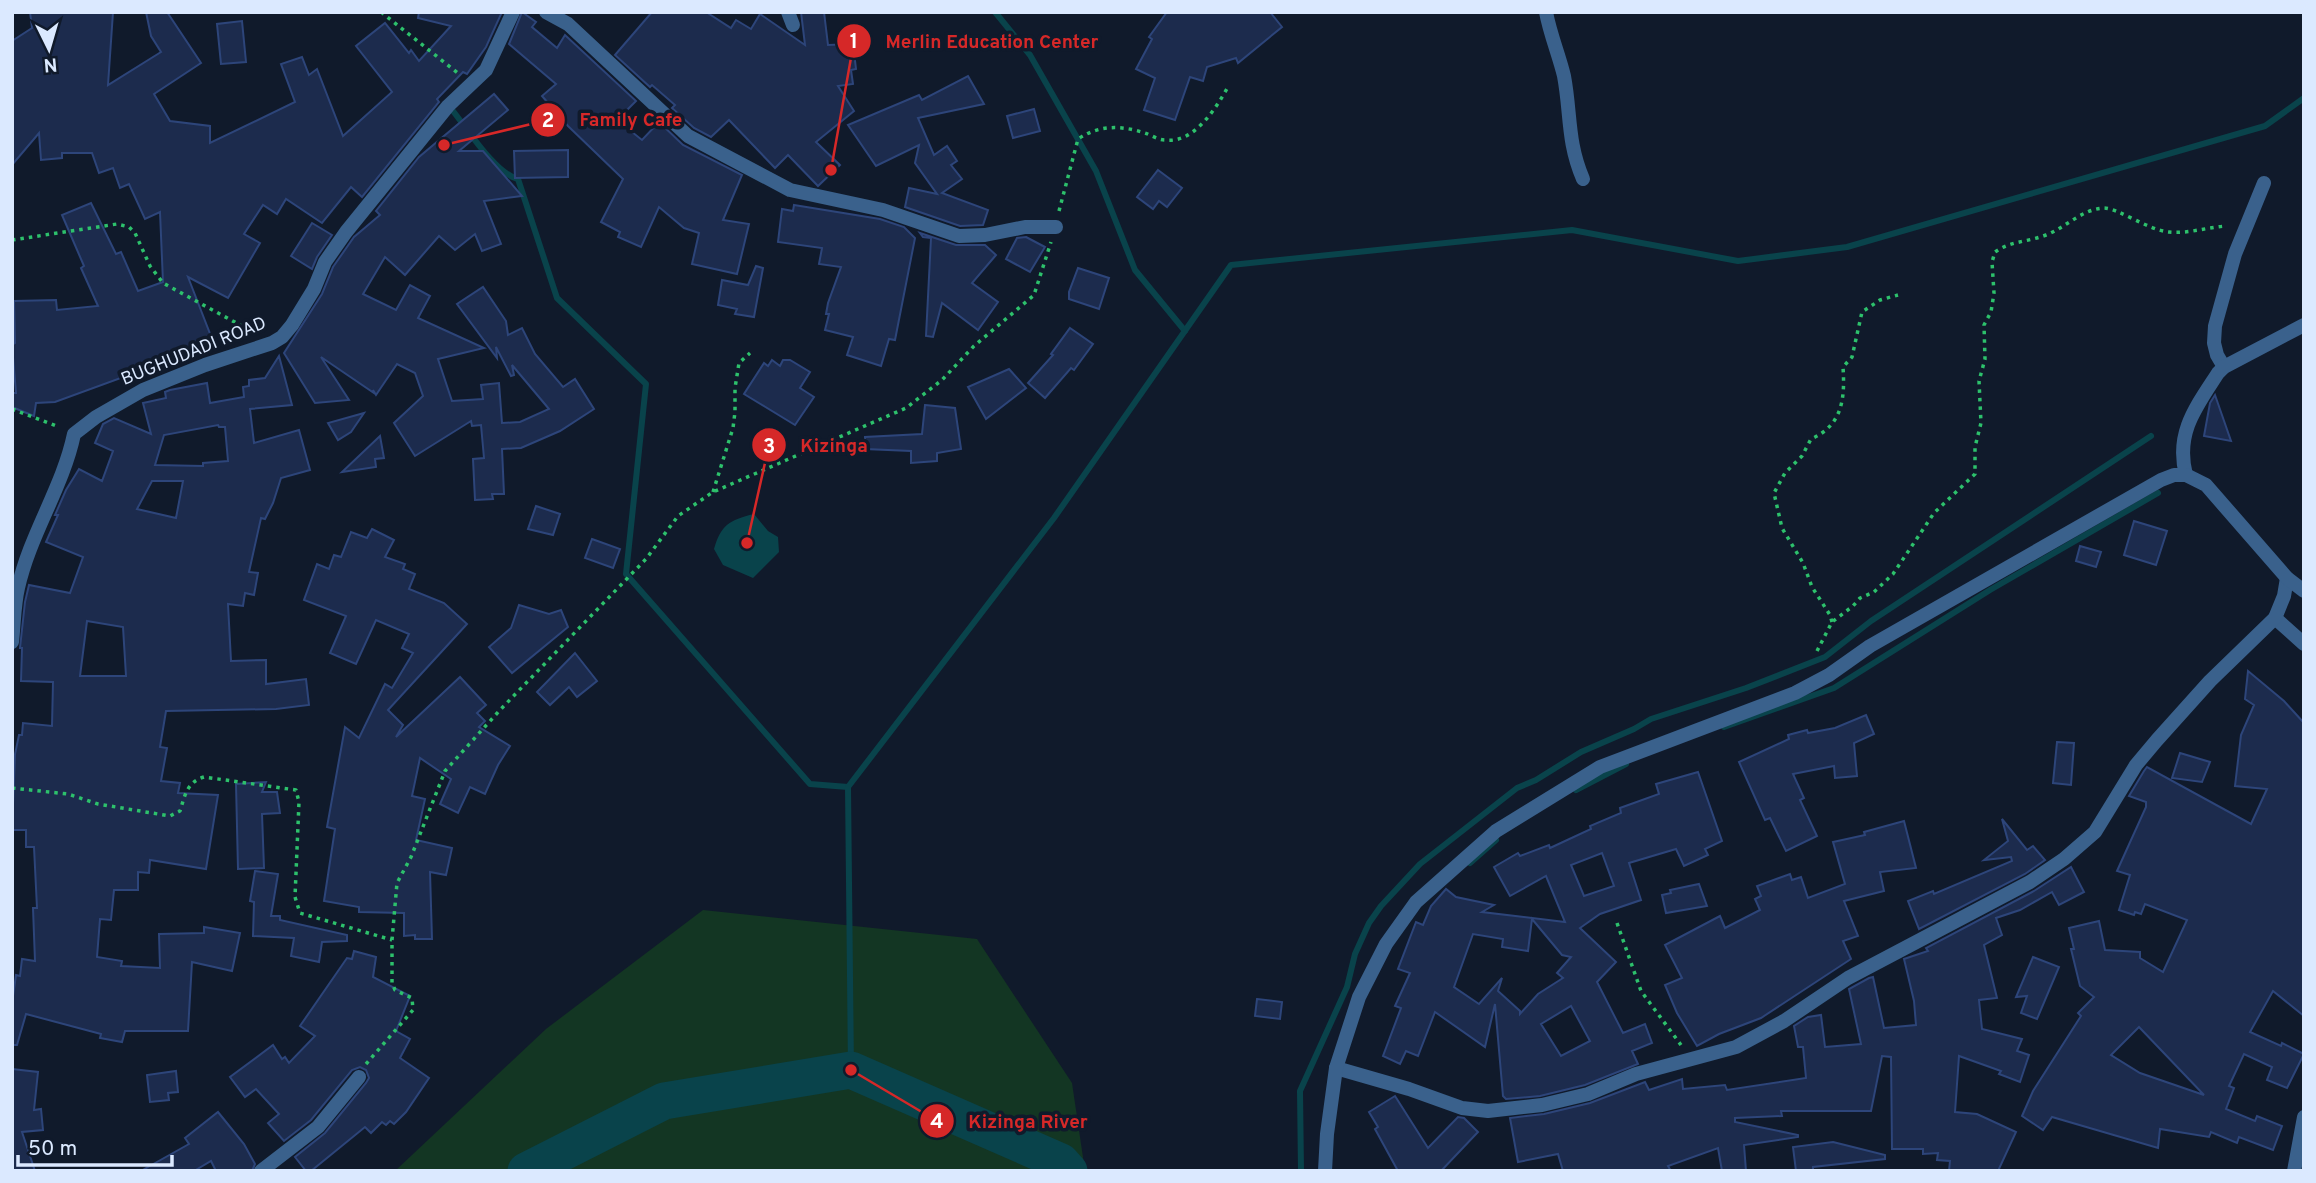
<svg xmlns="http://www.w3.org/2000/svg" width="2316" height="1183" font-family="Overpass,sans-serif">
<rect width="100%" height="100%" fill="#101a2b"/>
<polygon fill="#133623" points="703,910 977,939 1072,1083 1085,1171 395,1171 546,1029"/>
<path fill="#09434b" d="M 754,514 L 768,531 L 778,537 L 779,552 L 753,578 L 723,565 L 714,549 C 721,525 729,520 754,514 Z"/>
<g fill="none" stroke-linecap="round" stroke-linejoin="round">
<g stroke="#09434b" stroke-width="6">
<polyline points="995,12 1030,55 1096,171 1135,270 1185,331"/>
<path d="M 453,111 C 468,130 496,174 518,179 L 557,298 L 646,384 L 626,574 L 810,784 L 848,787"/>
<polyline points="1724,727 1834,688 1990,590 2158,493"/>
<polyline points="1576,790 1626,764"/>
<polyline points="1470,863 1496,840"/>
<polyline points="851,1070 848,787 1054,518 1231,265 1572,230 1738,261 1847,247 2265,126 2304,98"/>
<polyline points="1301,1171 1300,1091 1347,987 1355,954 1369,923 1381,906 1420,864 1517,788 1536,780 1581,752 1634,729 1651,719 1746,688 1825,657 1871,621 2151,436"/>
</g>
<polyline stroke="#09434b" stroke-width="37" points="526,1171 664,1101 851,1070 1061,1162 1069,1171"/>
</g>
<g fill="#1c2b4d" stroke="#2d457a" stroke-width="2" fill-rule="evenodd">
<polygon points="30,12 113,12 108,85 161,52 151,36 146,12 167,12 201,63 154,94 170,121 210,126 210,143 295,102 281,64 302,57 309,75 317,69 343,136 392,92 356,46 385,23 409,53 411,50 419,61 451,26 418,18 419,12 502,12 486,47 467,74 463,72 437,99 439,102 362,197 351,187 322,223 286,199 277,214 263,205 244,234 260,243 228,298 188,277 214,344 55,402 36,403 34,416 12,407 12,393 16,393 12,345 15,343 14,301 56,300 57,310 98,306 81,268 84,266 62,215 91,203 116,254 121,252 138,291 163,282 160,212 145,219 129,184 120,188 113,168 99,173 92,153 62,153 62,158 41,160 39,133 12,165 12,41 32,28"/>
<polygon points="522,12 536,22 532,27 557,48 565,35 636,101 617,120 642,140 659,122 683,145 742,175 723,220 749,224 737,274 692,264 699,233 684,228 659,207 641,247 618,237 620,232 601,222 623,179 568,126 542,96 556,84 509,44"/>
<polygon points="652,12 706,12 731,28 736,20 751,29 760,14 805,45 801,12 824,12 828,45 853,44 856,69 851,70 853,84 838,86 854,111 816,142 840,165 818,186 788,155 775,168 729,120 711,137 694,128 672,108 675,105 652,85 650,87 615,55"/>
<polygon points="1167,12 1270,12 1282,27 1238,63 1236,58 1207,67 1203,81 1190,77 1175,120 1144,110 1155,78 1136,69 1152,39 1149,37"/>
<polygon points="242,21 246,62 221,64 217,24"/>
<polygon points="968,76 984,104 918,118 934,155 947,146 957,161 951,165 962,179 942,193 988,210 983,225 960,226 905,207 909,188 937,194 915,163 919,145 876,166 848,125 919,95 922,100"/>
<polygon points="494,94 508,110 459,151 483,151 522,196 484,201 501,244 482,251 475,234 455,250 439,236 405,275 385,257 363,294 396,310 410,285 430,296 418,318 484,348 438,359 452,401 483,399 481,385 499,383 502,423 520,422 549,409 512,365 514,375 511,376 496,347 497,358 457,304 483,287 506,321 508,335 522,328 535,354 563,387 575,379 594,409 560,431 521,448 502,449 504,494 492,494 493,499 475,500 473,459 484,458 481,425 472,426 471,421 415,456 394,423 423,396 415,373 397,364 376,395 373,390 374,393 321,357 349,400 315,403 284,353 322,294 333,267 354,237 380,215 376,211 419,157"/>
<polygon points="1034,109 1040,131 1013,138 1007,116"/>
<polygon points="568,150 568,177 515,178 514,151"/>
<polygon points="1158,170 1182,188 1167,207 1159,201 1153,209 1137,197"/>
<polygon points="794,205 880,219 904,227 915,238 895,340 889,339 881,366 847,355 853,337 825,330 829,314 826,314 828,303 841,267 819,264 822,248 778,242 782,209 793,211"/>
<polygon points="312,223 332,235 317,257 312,269 291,256"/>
<polygon points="920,233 956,245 985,245 996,255 972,283 998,302 978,330 942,303 933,337 926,336 931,238 923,237"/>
<polygon points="1026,237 1045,247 1030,272 1006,259 1017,238"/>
<polygon points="756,266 763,268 754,317 735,314 737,309 718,305 722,280 748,285"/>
<polygon points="1078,268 1109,278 1099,309 1069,299 1069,292"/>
<polygon points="1070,328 1093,344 1074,370 1071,368 1045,398 1028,383 1053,355 1051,354"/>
<path d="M 279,356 L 292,405 L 250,409 L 254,443 L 299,430 L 310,470 L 281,478 L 273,503 L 265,519 L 261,518 L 249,572 L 258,573 L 254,595 L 245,593 L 243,606 L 228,604 L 231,661 L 266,660 L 266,684 L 306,679 L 309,705 L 276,709 L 166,711 L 160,747 L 167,748 L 161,781 L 180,783 L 178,793 L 218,795 L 206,869 L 150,860 L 149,873 L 138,872 L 138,890 L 114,890 L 111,920 L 100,919 L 97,957 L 122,961 L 121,966 L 160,968 L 159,934 L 204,933 L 204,927 L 240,933 L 232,971 L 192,962 L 188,1031 L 125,1031 L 122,1042 L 100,1038 L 101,1034 L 26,1014 L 17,1045 L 12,1045 L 12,1003 L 16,975 L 20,976 L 22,959 L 35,961 L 33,908 L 37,908 L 34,847 L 26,847 L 26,830 L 12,830 L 15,754 L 19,735 L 22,735 L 23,723 L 52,726 L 53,682 L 21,681 L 22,648 L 20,648 L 25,602 L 29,585 L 70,593 L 83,557 L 46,542 L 58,515 L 55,515 L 66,490 L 79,469 L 102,481 L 113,451 L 95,443 L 103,424 L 114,418 L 151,434 L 143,403 L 166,398 L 165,392 L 170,390 L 207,383 L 210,403 L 244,397 L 243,387 L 249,386 L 249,380 L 265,378 ZM 218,425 L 219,427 L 225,427 L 228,461 L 203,463 L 203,466 L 155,465 L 164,435 ZM 152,481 L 183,481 L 176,518 L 137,509 ZM 87,621 L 123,627 L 126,676 L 80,676 Z"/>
<polygon points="772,360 780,366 783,360 790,360 810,372 800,388 814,397 795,425 744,394 764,363 768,366"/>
<polygon points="1009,369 1026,388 986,419 968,387"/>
<polygon points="2215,395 2231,441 2204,436 2210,403"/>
<polygon points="925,405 955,408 961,449 937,453 937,461 911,463 911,451 865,449 865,437 922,434"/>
<polygon points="364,413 351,432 338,440 328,423"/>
<polygon points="380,436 384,458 375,459 376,467 342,472"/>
<polygon points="536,506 560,514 553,535 528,529"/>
<polygon points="2134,521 2167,531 2156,565 2124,555"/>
<polygon points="372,529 394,540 385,557 405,564 403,569 415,574 409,589 444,603 467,624 388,710 403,725 396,737 460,677 486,705 477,713 485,721 479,727 510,746 498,765 485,794 470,787 458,813 440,804 451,779 420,758 412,796 425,799 416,840 452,848 446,875 430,872 432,939 415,939 415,935 404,936 404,913 359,912 359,907 324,901 335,829 327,827 345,727 359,738 385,684 392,688 413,653 402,648 409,634 376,620 356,664 330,653 346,616 304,600 317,564 329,569 334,555 341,557 351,532 367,538"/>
<polygon points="592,539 620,549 613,568 585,558"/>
<polygon points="2080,546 2101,552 2096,567 2076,561"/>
<polygon points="519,605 549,614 561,610 568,627 512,673 489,647 511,628"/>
<polygon points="575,653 597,681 577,697 569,687 550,705 537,692"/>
<path d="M 2248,671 L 2284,701 L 2304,723 L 2304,1016 L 2273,991 L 2250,1032 L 2281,1046 L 2282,1043 L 2304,1054 L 2287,1088 L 2267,1080 L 2272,1067 L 2244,1054 L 2229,1086 L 2234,1088 L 2226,1109 L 2255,1121 L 2257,1116 L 2282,1126 L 2273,1150 L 2239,1137 L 2237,1143 L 2211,1132 L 2209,1137 L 2160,1129 L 2158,1148 L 2052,1117 L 2043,1130 L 2022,1116 L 2033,1091 L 2081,1016 L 2078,1013 L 2094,997 L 2080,986 L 2071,949 L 2074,949 L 2069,928 L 2099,921 L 2105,950 L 2140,952 L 2140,958 L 2163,972 L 2187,920 L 2145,904 L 2141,914 L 2135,912 L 2134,915 L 2119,910 L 2130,875 L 2117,871 L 2146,807 L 2146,802 L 2129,796 L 2144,771 L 2147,767 L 2251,824 L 2267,789 L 2235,786 L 2241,735 L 2254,705 L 2245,699 ZM 2139,1027 L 2204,1095 L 2140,1073 L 2111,1055 Z"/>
<polygon points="1866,715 1874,734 1854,743 1857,776 1835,778 1834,766 1793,774 1804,798 1800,800 1817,836 1786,851 1770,818 1765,820 1739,762 1789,739 1788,735 1807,730 1808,733 1835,728"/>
<polygon points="2057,742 2074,743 2071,785 2053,783"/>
<polygon points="2180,753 2210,762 2202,782 2172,778"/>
<path d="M 1698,772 L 1722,841 L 1705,849 L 1708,855 L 1684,866 L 1676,849 L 1629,863 L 1641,900 L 1600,914 L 1580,928 L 1616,962 L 1597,982 L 1623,1033 L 1645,1024 L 1652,1043 L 1632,1051 L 1638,1064 L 1585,1085 L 1540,1096 L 1506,1099 L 1503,1096 L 1495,1004 L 1485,1047 L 1435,1012 L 1418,1056 L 1406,1051 L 1400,1064 L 1383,1056 L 1401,1008 L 1395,1006 L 1410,973 L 1398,969 L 1416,922 L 1423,925 L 1431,906 L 1446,889 L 1456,897 L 1494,905 L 1482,912 L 1565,922 L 1546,876 L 1510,896 L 1494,867 L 1518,853 L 1520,856 L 1549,845 L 1550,848 L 1591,829 L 1590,826 L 1621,813 L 1620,808 L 1659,794 L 1656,784 ZM 1602,853 L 1614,886 L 1584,896 L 1571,865 ZM 1532,919 L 1562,955 L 1571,957 L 1557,973 L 1563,978 L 1538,994 L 1520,1014 L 1520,1011 L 1498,991 L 1502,978 L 1479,1004 L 1454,987 L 1473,934 L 1503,939 L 1502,947 L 1528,951 ZM 1571,1006 L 1590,1041 L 1561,1056 L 1541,1024 Z"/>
<polygon points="266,782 262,792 277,792 280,813 262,814 264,868 238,869 236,784"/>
<polygon points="2002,819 2027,850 2033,846 2045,860 2025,874 1919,929 1908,901 1933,891 1934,894 2012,861 2011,857 1984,860 2008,841"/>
<polygon points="1904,821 1916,868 1880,872 1884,891 1844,901 1858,936 1843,941 1851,959 1761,1018 1719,1034 1697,1046 1677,1013 1665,985 1682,978 1665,945 1720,916 1725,928 1760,910 1755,899 1761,896 1757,886 1790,874 1792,880 1801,877 1808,898 1845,884 1833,842 1865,835 1864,832"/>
<polygon points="2071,867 2084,892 2059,905 2052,892 2020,910 1996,918 2002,935 1984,945 1997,998 1979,1000 1982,1029 2022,1039 2017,1051 2029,1055 2020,1082 1999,1074 2001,1071 1959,1056 1955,1112 1977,1114 2016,1132 1998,1171 1949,1171 1950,1161 1937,1160 1938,1153 1923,1154 1923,1149 1892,1149 1891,1057 1882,1056 1871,1111 1781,1111 1782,1116 1735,1118 1735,1122 1798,1135 1798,1137 1744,1145 1746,1171 1722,1171 1718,1148 1668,1166 1671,1171 1563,1171 1558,1154 1518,1162 1510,1118 1544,1114 1590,1103 1645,1082 1649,1090 1682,1079 1683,1089 1725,1085 1727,1090 1806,1078 1803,1047 1798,1047 1794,1026 1808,1017 1821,1015 1825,1047 1861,1044 1849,989 1869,978 1873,977 1884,1028 1916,1025 1914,1001 1904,959 1928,951 1926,948 2034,891"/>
<polygon points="255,871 278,874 271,916 280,916 280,920 347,935 347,941 322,942 319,962 291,956 294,938 253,936 254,902 250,901"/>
<polygon points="1699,884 1707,906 1666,913 1662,895 1671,893 1670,890"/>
<polygon points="354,951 376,957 373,977 410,996 396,1031 410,1039 400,1058 429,1078 406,1112 394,1124 390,1121 386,1125 382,1122 371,1133 365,1127 311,1171 306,1171 295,1157 325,1133 366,1083 369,1078 366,1070 360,1067 352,1070 311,1120 284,1141 268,1123 279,1114 256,1089 245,1097 230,1077 273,1045 282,1059 285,1057 289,1063 315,1036 300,1026 347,958 352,959"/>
<polygon points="2033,957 2059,967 2037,1019 2021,1013 2027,996 2016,997"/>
<polygon points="1257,999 1282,1002 1280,1019 1255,1016"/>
<polygon points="12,1069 38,1072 34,1110 41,1109 43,1130 22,1132 35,1171 12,1171"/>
<polygon points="176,1071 178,1092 168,1093 169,1100 150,1102 147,1075"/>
<polygon points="1395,1096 1428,1148 1458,1117 1464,1118 1478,1132 1441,1171 1398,1171 1375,1129 1378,1127 1369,1112"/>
<polygon points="218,1112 244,1144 255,1164 252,1171 216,1171 211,1161 194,1171 141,1171 189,1144 185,1138"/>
<polygon points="1833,1142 1885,1155 1885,1159 1813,1167 1813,1171 1796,1171 1793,1147"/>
</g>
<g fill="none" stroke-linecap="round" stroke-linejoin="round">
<g stroke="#2dc16c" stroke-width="3.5" stroke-dasharray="3.5 5" stroke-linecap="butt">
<polyline points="381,12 459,74"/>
<path d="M 1059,211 L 1078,139 C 1099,125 1120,125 1145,133 C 1151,135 1158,140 1165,140 C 1194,144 1216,108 1228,87"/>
<polyline points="12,240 117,224 129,227 135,233 150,266 163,283 251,331"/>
<polyline points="12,409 59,427"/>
<polyline points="713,492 733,428 735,412 735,388 739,363 750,353"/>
<path d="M 1832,622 L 1830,615 L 1812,587 L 1803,563 L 1782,528 L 1774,493 L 1785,473 L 1802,456 L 1811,439 C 1843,425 1845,398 1843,367 L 1852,357 L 1862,312 L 1880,300 L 1898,295"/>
<path d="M 1817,651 L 1832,622 L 1853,606 L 1860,598 L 1874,592 L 1893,574 L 1934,513 L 1975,474 L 1975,447 L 1981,423 L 1979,381 L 1985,359 L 1984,325 L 1991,312 L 1994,293 L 1992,262 L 1995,252 C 2010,241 2028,242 2046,235 C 2065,228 2082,209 2104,208 C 2118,208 2148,230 2169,232 C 2188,234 2208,227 2227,226"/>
<path d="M 12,788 L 68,794 L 98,804 L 170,816 L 180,811 C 185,795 187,782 204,777 L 296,790 L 299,802 L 295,897 L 300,913 L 392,940"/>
<polyline points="1617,923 1641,991 1681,1045"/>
<polyline points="366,1064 413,1010 412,998 395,990 392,983 392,940 397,883 411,857 445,771 500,710 646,559 678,516 713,492 906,408 942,380 974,346 1034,295 1051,242"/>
</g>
<g stroke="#3a618c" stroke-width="14">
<polyline points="546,12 568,24 688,136 790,190 883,210 959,236 985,235 1025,227 1056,227"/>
<polyline points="788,12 793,25"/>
<path d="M 1546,12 C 1550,34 1559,55 1564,76 C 1571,113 1567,142 1583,179"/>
<polyline points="2224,367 2217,355 2214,343 2215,326 2235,254 2264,183"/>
<path d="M 2186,475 C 2175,433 2196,407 2218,373 L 2224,367 L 2304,325"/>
<polyline points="2275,618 2304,644"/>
<path d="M 12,642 C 14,625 14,605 18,588 C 30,534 63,487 74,434 L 96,417 L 143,390 L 205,365 L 272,343 L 282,337 L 292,325 L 314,289 L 325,262 L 346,232 L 448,106 L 486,70 L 513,12"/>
<polyline points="1336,1068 1409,1089 1462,1108 1488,1111 1542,1105 1588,1094 1636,1074 1736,1047 1784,1021 1848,978 2030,882 2064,859 2095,832 2136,765 2157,740 2210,681 2275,618 2284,596 2287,578"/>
<polyline points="261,1171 318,1127 359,1077"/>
<polyline points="1325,1171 1327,1134 1336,1068 1359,997 1386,944 1416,902 1496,831 1600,767 1795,693 1829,675 1870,646 2161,480 2174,475 2186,475 2206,485 2287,578 2304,591"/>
<polyline points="2294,1171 2304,1117"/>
</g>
</g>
<g text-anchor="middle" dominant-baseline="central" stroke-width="7" stroke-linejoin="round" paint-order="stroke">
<g font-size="18" fill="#dbe9ff" stroke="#101a2b">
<text transform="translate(194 352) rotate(-22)">BUGHUDADI ROAD</text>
</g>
</g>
<path fill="none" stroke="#d62828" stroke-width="2.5" d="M831 170L854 41M444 145L548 120M747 543L769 445M851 1070L937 1121"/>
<g fill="#d62828" stroke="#101a2b" stroke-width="2.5">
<circle cx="831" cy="170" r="7"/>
<circle cx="444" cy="145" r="7"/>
<circle cx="747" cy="543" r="7"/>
<circle cx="851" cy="1070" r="7"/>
<circle cx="854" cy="41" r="18"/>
<circle cx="548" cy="120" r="18"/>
<circle cx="769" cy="445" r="18"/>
<circle cx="937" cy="1121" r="18"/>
</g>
<g font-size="21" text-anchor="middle" font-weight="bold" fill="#fff">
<text x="854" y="48">1</text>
<text x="548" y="127">2</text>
<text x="769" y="453">3</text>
<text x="937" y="1128">4</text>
</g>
<g font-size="19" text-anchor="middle" font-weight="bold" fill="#d62828" stroke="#101a2b" stroke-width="7" stroke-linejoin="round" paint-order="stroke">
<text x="992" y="48">Merlin Education Center</text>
<text x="631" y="126">Family Cafe</text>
<text x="834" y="452">Kizinga</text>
<text x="1028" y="1128">Kizinga River</text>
</g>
<rect width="2316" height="1183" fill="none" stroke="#dbe9ff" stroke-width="28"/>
<g transform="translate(49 49) rotate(175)" stroke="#101a2b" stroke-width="5" paint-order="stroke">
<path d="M0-5L12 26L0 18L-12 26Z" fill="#dbe9ff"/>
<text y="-10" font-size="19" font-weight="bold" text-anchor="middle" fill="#dbe9ff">N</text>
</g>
<path d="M18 1155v10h154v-10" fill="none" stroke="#dbe9ff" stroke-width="3.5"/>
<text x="28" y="1155" font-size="21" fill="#dbe9ff" stroke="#101a2b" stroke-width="5" paint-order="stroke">50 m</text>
</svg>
